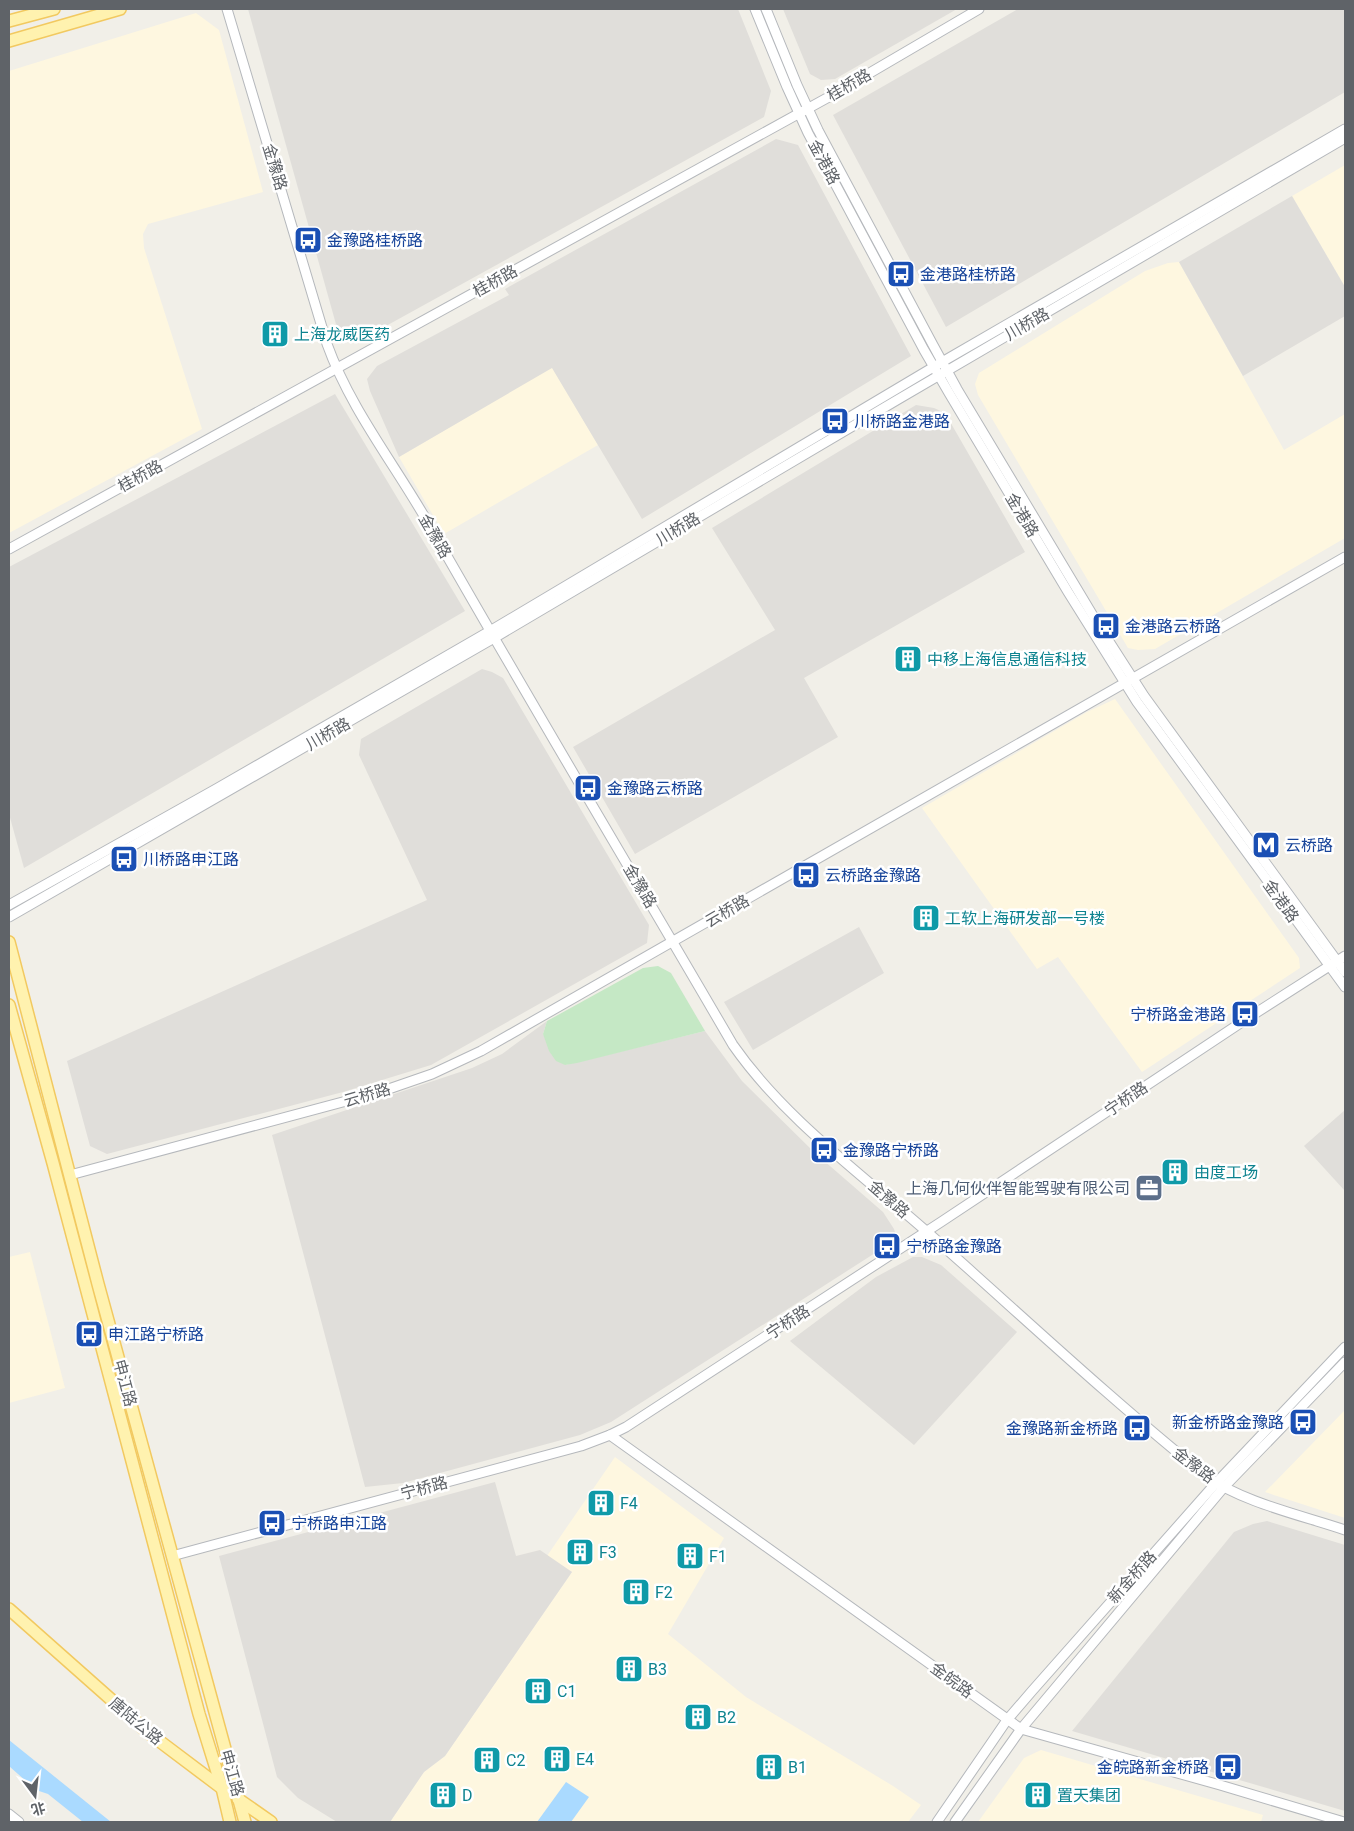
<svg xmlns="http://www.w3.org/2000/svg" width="1354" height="1831" font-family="Roboto,'Noto Sans SC',sans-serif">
<rect width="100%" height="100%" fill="#f1efe8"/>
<g fill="#fef7e0">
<polygon points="196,13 219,30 263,192 148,224 143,234 144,248 202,429 9,533 9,71"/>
<polygon points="1345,165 1345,287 1292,196"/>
<polygon points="1179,262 1284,450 1345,414 1345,538 1155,649 1138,650 1128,648 978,395 975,384 979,373 1145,271 1168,263"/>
<polygon points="552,367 598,445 444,534 399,457"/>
<polygon points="1115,699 1299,958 1300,968 1142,1072 1058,957 1037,969 922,808 1087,712"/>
<polygon points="30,1252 65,1388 9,1403 9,1257"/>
<polygon points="1345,1410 1345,1518 1265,1492"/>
<polygon points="615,1457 724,1538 668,1634 746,1697 893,1786 921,1805 908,1822 390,1822 424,1772 445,1756 572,1572 547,1556"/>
<polygon points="1041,1750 1263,1815 1261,1822 978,1822 1024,1758"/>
</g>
<g fill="#e0deda">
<polygon points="248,9 738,9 771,91 764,117 357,342 339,335"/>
<polygon points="783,9 957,9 835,79 821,80 810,74"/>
<polygon points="1018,9 1345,9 1345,92 946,327 833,115"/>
<polygon points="776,139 798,145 911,356 642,519 552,368 399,457 370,391 367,379 377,366 509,295 505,289"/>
<polygon points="1292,196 1345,287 1345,316 1243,376 1179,262"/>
<polygon points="335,394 465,611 24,868 9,814 9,567"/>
<polygon points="916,405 934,408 945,413 1025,552 804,678 838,737 635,854 573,747 775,630 712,528"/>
<polygon points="482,669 492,672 503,678 649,925 647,943 431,1065 343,1092 107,1154 90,1146 67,1061 427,900 359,755 361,739"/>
<polygon points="859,927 884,973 753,1050 724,1002"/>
<polygon points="547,1021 543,1034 565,1065 705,1031 742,1081 815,1153 883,1212 894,1229 897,1239 611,1422 580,1435 403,1483 365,1487 272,1135 472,1068 502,1054"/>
<polygon points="1345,1110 1345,1191 1304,1146"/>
<polygon points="913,1257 922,1257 941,1265 1017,1332 914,1445 790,1341 876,1277"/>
<polygon points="495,1482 516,1556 540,1550 572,1572 445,1756 424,1772 390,1822 337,1822 298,1798 277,1777 219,1556"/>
<polygon points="1267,1521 1345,1545 1345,1811 1072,1731 1234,1532 1253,1524"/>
</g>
<polygon fill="#c5e8c5" points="658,966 671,973 705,1031 577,1063 565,1065 556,1061 549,1051 543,1034 547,1021 643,968"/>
<g fill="#aadaff">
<polygon points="9,1740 111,1822 83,1822 48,1794 36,1790 9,1766"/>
<polygon points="566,1782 589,1797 571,1822 537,1822"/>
</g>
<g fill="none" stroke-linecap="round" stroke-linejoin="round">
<defs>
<g id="minor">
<path d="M 227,9 L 327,344 C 350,408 393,462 427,521 C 527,697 631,870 733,1045 C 784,1118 859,1172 926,1231 C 1019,1313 1109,1398 1206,1476 C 1244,1503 1301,1515 1345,1530"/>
<polyline points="755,9 787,87 808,133 924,350 949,393 1068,592 1137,702 1345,987"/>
<polyline points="766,9 797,85 818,130 933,345 957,389 1101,629 1144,696 1345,972"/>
<polyline points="9,549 827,98 979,9"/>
<polyline points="9,905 216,789 490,631 942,362 1345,129"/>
<polyline points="9,917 494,638 897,400 1345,138"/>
<polyline points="70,1175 380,1092 432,1074 481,1051 1345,557"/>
<polyline points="610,1435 1021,1729 1220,1785 1344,1822"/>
<polyline points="172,1556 581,1446 610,1435 626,1427 941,1222 1248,1018 1345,956"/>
<polyline points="9,1814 19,1822"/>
<polyline points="937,1822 1007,1720 1032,1691 1216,1483 1345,1347"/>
<polyline points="955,1822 1021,1729 1224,1487 1345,1362"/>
</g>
<g id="major">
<polyline points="9,21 54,9"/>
<polyline points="9,41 120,9"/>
<polyline points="9,942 98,1284 245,1822"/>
<polyline points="9,1005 53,1163 199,1714 222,1788 230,1822"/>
<polyline points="9,1609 150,1734 223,1789"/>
<polyline points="238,1799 271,1822"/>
</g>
</defs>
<use href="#minor" stroke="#b5b8bc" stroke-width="11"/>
<use href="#major" stroke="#f2c960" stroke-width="14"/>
<use href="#minor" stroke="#fff" stroke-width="9"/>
<use href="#major" stroke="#fff2af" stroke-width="11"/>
</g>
<defs>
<symbol id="bus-square" viewBox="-11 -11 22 22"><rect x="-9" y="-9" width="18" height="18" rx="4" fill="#1a4fb4" stroke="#fff"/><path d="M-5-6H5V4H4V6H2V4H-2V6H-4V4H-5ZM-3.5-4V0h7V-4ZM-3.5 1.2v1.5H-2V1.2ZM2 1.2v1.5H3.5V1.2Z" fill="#fff"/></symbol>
<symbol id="building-square" viewBox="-11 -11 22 22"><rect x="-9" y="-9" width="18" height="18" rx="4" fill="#0f9aa8" stroke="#fff"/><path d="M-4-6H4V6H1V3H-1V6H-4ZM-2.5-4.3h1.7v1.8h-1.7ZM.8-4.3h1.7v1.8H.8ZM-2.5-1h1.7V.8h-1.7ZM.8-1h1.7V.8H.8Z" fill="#fff"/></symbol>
<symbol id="metro-square" viewBox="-11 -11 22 22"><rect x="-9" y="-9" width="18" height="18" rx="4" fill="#1a4fb4" stroke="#fff"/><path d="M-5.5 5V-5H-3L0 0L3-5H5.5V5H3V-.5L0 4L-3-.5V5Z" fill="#fff"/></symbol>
<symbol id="office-square" viewBox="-11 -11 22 22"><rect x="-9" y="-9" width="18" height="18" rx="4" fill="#5c6f8a" stroke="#fff"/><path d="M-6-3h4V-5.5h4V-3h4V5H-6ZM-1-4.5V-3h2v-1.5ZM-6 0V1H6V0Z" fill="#fff"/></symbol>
</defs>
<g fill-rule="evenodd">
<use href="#bus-square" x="292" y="224" width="32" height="32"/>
<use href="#bus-square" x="885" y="258" width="32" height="32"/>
<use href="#building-square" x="259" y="318" width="32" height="32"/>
<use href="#bus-square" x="819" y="405" width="32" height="32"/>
<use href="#bus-square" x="1090" y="610" width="32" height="32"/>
<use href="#building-square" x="892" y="643" width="32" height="32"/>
<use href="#bus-square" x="572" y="772" width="32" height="32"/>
<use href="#metro-square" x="1250" y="829" width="32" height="32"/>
<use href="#bus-square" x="108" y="843" width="32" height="32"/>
<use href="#bus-square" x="790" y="859" width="32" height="32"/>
<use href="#building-square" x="910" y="902" width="32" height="32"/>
<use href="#bus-square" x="1229" y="998" width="32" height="32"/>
<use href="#bus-square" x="808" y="1134" width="32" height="32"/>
<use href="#building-square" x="1159" y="1156" width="32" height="32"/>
<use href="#office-square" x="1133" y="1172" width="32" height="32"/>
<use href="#bus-square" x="871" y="1230" width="32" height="32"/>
<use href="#bus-square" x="73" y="1318" width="32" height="32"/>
<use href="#bus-square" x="1287" y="1406" width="32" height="32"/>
<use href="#bus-square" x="1121" y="1412" width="32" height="32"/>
<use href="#building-square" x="585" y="1487" width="32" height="32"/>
<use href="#bus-square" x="256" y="1507" width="32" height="32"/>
<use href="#building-square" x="564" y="1536" width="32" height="32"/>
<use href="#building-square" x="674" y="1540" width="32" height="32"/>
<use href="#building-square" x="620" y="1576" width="32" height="32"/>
<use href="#building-square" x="613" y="1653" width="32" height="32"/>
<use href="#building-square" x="522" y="1675" width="32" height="32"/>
<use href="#building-square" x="682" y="1701" width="32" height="32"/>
<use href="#building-square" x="541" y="1743" width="32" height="32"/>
<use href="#building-square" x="471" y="1744" width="32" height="32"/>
<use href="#building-square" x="753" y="1751" width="32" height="32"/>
<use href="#bus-square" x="1212" y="1751" width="32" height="32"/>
<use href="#building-square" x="427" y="1779" width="32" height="32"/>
<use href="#building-square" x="1022" y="1779" width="32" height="32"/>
</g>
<g text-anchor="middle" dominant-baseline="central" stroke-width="5" stroke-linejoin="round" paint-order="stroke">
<g font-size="16" fill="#5f6368" stroke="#fff">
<text transform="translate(849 85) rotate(-30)">桂桥路</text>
<text transform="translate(824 162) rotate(62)">金港路</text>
<text transform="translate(275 167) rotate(73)">金豫路</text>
<text transform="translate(495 281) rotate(-29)">桂桥路</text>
<text transform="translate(1027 324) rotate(-30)">川桥路</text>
<text transform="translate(140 476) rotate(-29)">桂桥路</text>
<text transform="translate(1022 515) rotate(59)">金港路</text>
<text transform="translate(678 529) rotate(-31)">川桥路</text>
<text transform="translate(435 536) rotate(60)">金豫路</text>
<text transform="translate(328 734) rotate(-30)">川桥路</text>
<text transform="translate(640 886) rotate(59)">金豫路</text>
<text transform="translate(1281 901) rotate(54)">金港路</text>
<text transform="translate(727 911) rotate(-30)">云桥路</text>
<text transform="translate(367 1095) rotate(-16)">云桥路</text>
<text transform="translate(1126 1099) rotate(-34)">宁桥路</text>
<text transform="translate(889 1199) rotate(41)">金豫路</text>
<text transform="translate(788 1322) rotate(-33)">宁桥路</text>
<text transform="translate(125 1383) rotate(75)">申江路</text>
<text transform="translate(1194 1465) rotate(37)">金豫路</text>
<text transform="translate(424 1488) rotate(-15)">宁桥路</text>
<text transform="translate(1132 1577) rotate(-48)">新金桥路</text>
<text transform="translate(952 1680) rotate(36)">金皖路</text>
<text transform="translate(136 1721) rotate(40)">唐陆公路</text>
<text transform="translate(232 1773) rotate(74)">申江路</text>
</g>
<g font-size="16" fill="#164399" stroke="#fff" text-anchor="start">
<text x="327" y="240">金豫路桂桥路</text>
<text x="920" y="274">金港路桂桥路</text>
<text x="854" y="421">川桥路金港路</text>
<text x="1125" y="626">金港路云桥路</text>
<text x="607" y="788">金豫路云桥路</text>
<text x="1285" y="845">云桥路</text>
<text x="143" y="859">川桥路申江路</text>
<text x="825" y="875">云桥路金豫路</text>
<text x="1226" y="1014" text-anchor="end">宁桥路金港路</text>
<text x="843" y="1150">金豫路宁桥路</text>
<text x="906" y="1246">宁桥路金豫路</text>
<text x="108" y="1334">申江路宁桥路</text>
<text x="1284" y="1422" text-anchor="end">新金桥路金豫路</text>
<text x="1118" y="1428" text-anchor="end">金豫路新金桥路</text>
<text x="291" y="1523">宁桥路申江路</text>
<text x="1209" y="1767" text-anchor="end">金皖路新金桥路</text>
</g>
<g font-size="16" fill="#0d838f" stroke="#fff" text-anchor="start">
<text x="294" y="334">上海龙威医药</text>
<text x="927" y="659">中移上海信息通信科技</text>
<text x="945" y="918">工软上海研发部一号楼</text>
<text x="1194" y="1172">由度工场</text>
<text x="620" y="1503">F4</text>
<text x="599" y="1552">F3</text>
<text x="709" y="1556">F1</text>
<text x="655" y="1592">F2</text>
<text x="648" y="1669">B3</text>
<text x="557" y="1691">C1</text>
<text x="717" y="1717">B2</text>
<text x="576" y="1759">E4</text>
<text x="506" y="1760">C2</text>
<text x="788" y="1767">B1</text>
<text x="462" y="1795">D</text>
<text x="1057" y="1795">置天集团</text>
</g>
<g font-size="16" fill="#4e5e75" stroke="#fff" text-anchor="end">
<text x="1130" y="1188">上海几何伙伴智能驾驶有限公司</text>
</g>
</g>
<rect width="1354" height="1831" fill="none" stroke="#5f6368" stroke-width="20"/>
<g transform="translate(35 1796) rotate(165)" stroke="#ffffff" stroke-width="4" paint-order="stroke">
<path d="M0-4L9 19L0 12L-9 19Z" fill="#5f6368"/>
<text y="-8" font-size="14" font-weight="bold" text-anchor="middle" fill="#5f6368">北</text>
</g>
</svg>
